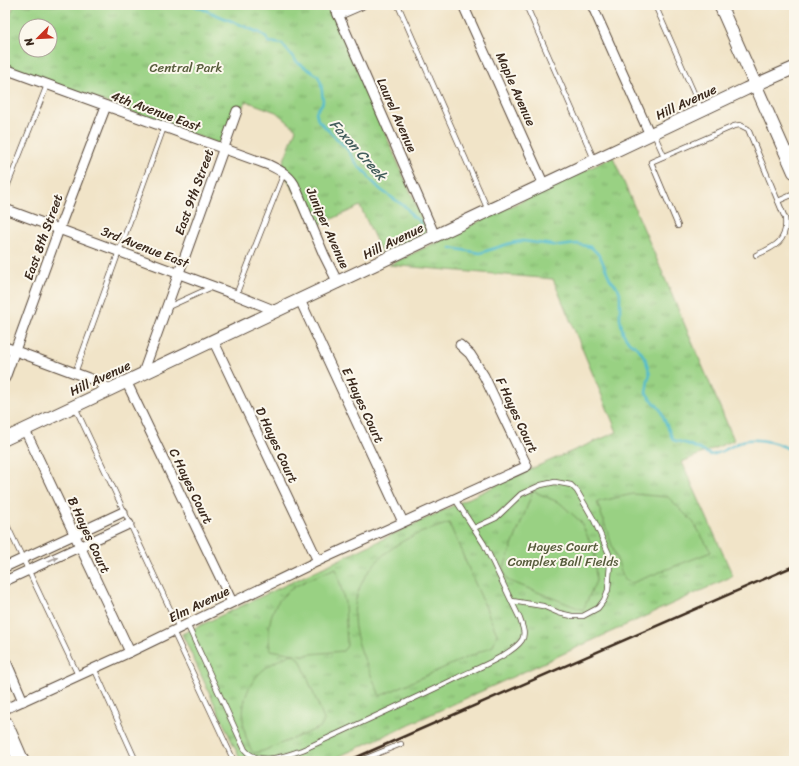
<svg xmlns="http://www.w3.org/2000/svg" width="799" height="766" font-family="Sriracha,sans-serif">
<defs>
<pattern id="grass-tufts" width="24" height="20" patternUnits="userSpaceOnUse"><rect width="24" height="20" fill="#99d183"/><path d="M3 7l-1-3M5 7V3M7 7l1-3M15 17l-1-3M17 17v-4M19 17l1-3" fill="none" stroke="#7eaa6b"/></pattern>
</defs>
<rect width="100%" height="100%" fill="#fbf7ec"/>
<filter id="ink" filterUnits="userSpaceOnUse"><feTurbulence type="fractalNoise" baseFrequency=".025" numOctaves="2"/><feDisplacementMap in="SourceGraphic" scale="8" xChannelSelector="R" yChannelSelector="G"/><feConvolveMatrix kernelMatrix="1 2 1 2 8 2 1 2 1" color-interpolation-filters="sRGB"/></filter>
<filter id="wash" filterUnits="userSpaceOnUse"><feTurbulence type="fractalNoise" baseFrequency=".012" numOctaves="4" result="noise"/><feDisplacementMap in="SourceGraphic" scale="16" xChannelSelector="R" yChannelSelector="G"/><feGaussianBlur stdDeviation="0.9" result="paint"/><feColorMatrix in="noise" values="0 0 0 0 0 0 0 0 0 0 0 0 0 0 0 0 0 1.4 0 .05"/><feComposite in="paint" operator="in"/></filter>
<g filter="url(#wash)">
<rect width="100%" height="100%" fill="#f1e4c8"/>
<g fill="url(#grass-tufts)" stroke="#6a7e50" fill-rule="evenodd">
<path d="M 14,5 L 329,5 L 425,225 L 426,231 L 425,234 L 383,256 L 360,206 L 315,227 L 281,168 L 296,129 L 276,112 L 246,101 L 243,107 L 236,105 L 223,137 L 219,144 L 5,65 L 5,30 ZM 26,26 L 50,26 L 50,50 L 26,50 Z"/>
<polygon points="613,157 734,440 682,462 733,576 329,761 241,761 182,634 533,468 617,432 553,279 389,265"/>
</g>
<g fill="#99d183" stroke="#6a7e50">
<polygon points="533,491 560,503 581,522 594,551 596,581 583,610 507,580 503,570"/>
<polygon points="633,494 668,497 694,523 711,552 632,583 624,580 597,502"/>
<path d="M 449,523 L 497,634 L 493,646 L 380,696 C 372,676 361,655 356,634 C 346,587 376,552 417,534 C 428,530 438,527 449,523 Z"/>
<path d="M 336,568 L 345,603 L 347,646 L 343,651 L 301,655 L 270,650 C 263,595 292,586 336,568 Z"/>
<path d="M 292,654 L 300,659 L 324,720 L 321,727 L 263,751 L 253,753 C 239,730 239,695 258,675 C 267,665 280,659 292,654 Z"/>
</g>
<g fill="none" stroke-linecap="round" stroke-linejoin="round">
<g stroke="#51bbce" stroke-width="2.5">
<polyline points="193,5 260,33 265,36 269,42 282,44 297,62 318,76 321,83 323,101 322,104 316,112 318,120 347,149 358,166 367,174 370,179 381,190 407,208 412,216 420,221 421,225"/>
<path d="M 451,248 L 480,253 L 511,243 L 523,241 L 560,246 L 577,244 L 591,247 L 600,256 L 610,279 L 618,288 L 620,293 L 620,319 L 623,333 L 629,342 L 638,348 L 645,358 L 650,374 L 648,380 L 646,393 L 660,409 L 673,440 L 688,444 L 711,455 C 722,453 732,445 743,441 C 757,437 783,443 794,453"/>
</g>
</g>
</g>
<g filter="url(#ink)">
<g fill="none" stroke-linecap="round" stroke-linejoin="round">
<defs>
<g id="service">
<polyline points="398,5 488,210"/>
<polyline points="526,5 594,159"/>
<polyline points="655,5 701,109"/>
<polyline points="654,134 664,156"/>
<polyline points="785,152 794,148"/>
<polyline points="5,192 47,85"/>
<polyline points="778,201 794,194"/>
<path d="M 678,226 L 651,162 L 734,126 L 740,125 L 748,129 L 785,218 C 788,241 775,247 756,255"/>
<polyline points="236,295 284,173"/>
<polyline points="168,307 212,287"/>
<polyline points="75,373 164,127"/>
<polyline points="75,407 179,628"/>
<polyline points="5,521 78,675"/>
<polyline points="474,528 496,518 521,494 541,485 555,482 571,485 577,491 594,520 609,554 610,564 608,590 604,600 598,608 583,616 572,616 559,613 543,606 512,601"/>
<path d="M 187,624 L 245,750 C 258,766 286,756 302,750 C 354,726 405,703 457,678 C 473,670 512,655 522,640 C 526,633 522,626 520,619 L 484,544 L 455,499"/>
<polyline points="173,631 234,761"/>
<polyline points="94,668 136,761"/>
<polyline points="359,761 401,744"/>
</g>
<g id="minor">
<polyline points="334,5 435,236"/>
<polyline points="463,5 544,185"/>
<polyline points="592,5 650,135"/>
<polyline points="5,7 6,5"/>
<polyline points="338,15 361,5"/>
<path d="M 5,69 L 269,165 C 279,170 288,174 294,184 L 324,255 L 338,283"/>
<polyline points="5,209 236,295 276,311"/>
<polyline points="300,300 403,522"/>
<polyline points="213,340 318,561"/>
<polyline points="5,347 99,382 109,389"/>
<polyline points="143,373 237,111"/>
<polyline points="5,378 62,221 106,106"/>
<polyline points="126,381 232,602"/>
<polyline points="25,430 130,652"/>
<polyline points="5,567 123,512"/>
<polyline points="5,581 129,524"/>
<polyline points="5,659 23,701"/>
<polyline points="5,709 130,652 318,561 527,466 484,376 470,354 460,345"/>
</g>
<g id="tertiary">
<polyline points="720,5 794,172"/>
<polyline points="5,439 746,89 794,68"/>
</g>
<polyline id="trunk" points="5,724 21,761"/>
</defs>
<use href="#service" stroke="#564638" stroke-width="6"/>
<use href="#minor" stroke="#564638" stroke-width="11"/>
<use href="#tertiary" stroke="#564638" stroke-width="14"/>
<use href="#trunk" stroke="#564638" stroke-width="17"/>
<use href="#service" stroke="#fff" stroke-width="4.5"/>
<use href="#minor" stroke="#fff" stroke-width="9"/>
<use href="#tertiary" stroke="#fff" stroke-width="12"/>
<use href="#trunk" stroke="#fff" stroke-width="15"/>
<polyline stroke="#3b2a1e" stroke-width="2.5" points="348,761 794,566"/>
</g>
<defs><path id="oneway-solid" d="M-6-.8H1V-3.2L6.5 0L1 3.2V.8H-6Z"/></defs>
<use fill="#a79f9a" href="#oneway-solid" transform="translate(53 559) rotate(-25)"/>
</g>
<g text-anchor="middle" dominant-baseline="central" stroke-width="4" stroke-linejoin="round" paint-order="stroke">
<g font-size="13" fill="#575c3c" stroke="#fbf7ec">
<text x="186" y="67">Central Park</text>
<text x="563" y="546">Hayes Court<tspan x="563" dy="15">Complex Ball Fields</tspan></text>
</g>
<g font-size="13" fill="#3b2a1e" stroke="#fbf7ec">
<text transform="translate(516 89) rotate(66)">Maple Avenue</text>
<text transform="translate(686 102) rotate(-25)">Hill Avenue</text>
<text transform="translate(156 111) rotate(20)">4th Avenue East</text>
<text transform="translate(397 115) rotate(66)">Laurel Avenue</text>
<text transform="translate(194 192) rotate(-70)">East 9th Street</text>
<text transform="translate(328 228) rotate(66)">Juniper Avenue</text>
<text transform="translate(43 237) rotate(-70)">East 8th Street</text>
<text transform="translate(393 241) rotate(-26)">Hill Avenue</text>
<text transform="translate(145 247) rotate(21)">3rd Avenue East</text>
<text transform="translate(100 378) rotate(-25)">Hill Avenue</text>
<text transform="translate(363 405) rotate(65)">E Hayes Court</text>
<text transform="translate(517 415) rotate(65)">F Hayes Court</text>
<text transform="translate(277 445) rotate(65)">D Hayes Court</text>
<text transform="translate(191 486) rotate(64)">C Hayes Court</text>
<text transform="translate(89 535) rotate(65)">B Hayes Court</text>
<text transform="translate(199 604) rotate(-26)">Elm Avenue</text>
</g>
<g font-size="14" font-style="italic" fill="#435d5c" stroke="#fbf7ec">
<text transform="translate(358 150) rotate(48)">Faxon Creek</text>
</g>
</g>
<rect width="799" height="766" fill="none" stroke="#fbf7ec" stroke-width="20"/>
<g transform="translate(38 38) rotate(246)"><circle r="19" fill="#fbf7ec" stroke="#aea59a"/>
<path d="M0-3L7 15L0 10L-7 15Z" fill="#c8321e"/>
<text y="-6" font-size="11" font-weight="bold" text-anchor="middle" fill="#3b2a1e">N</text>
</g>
</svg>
